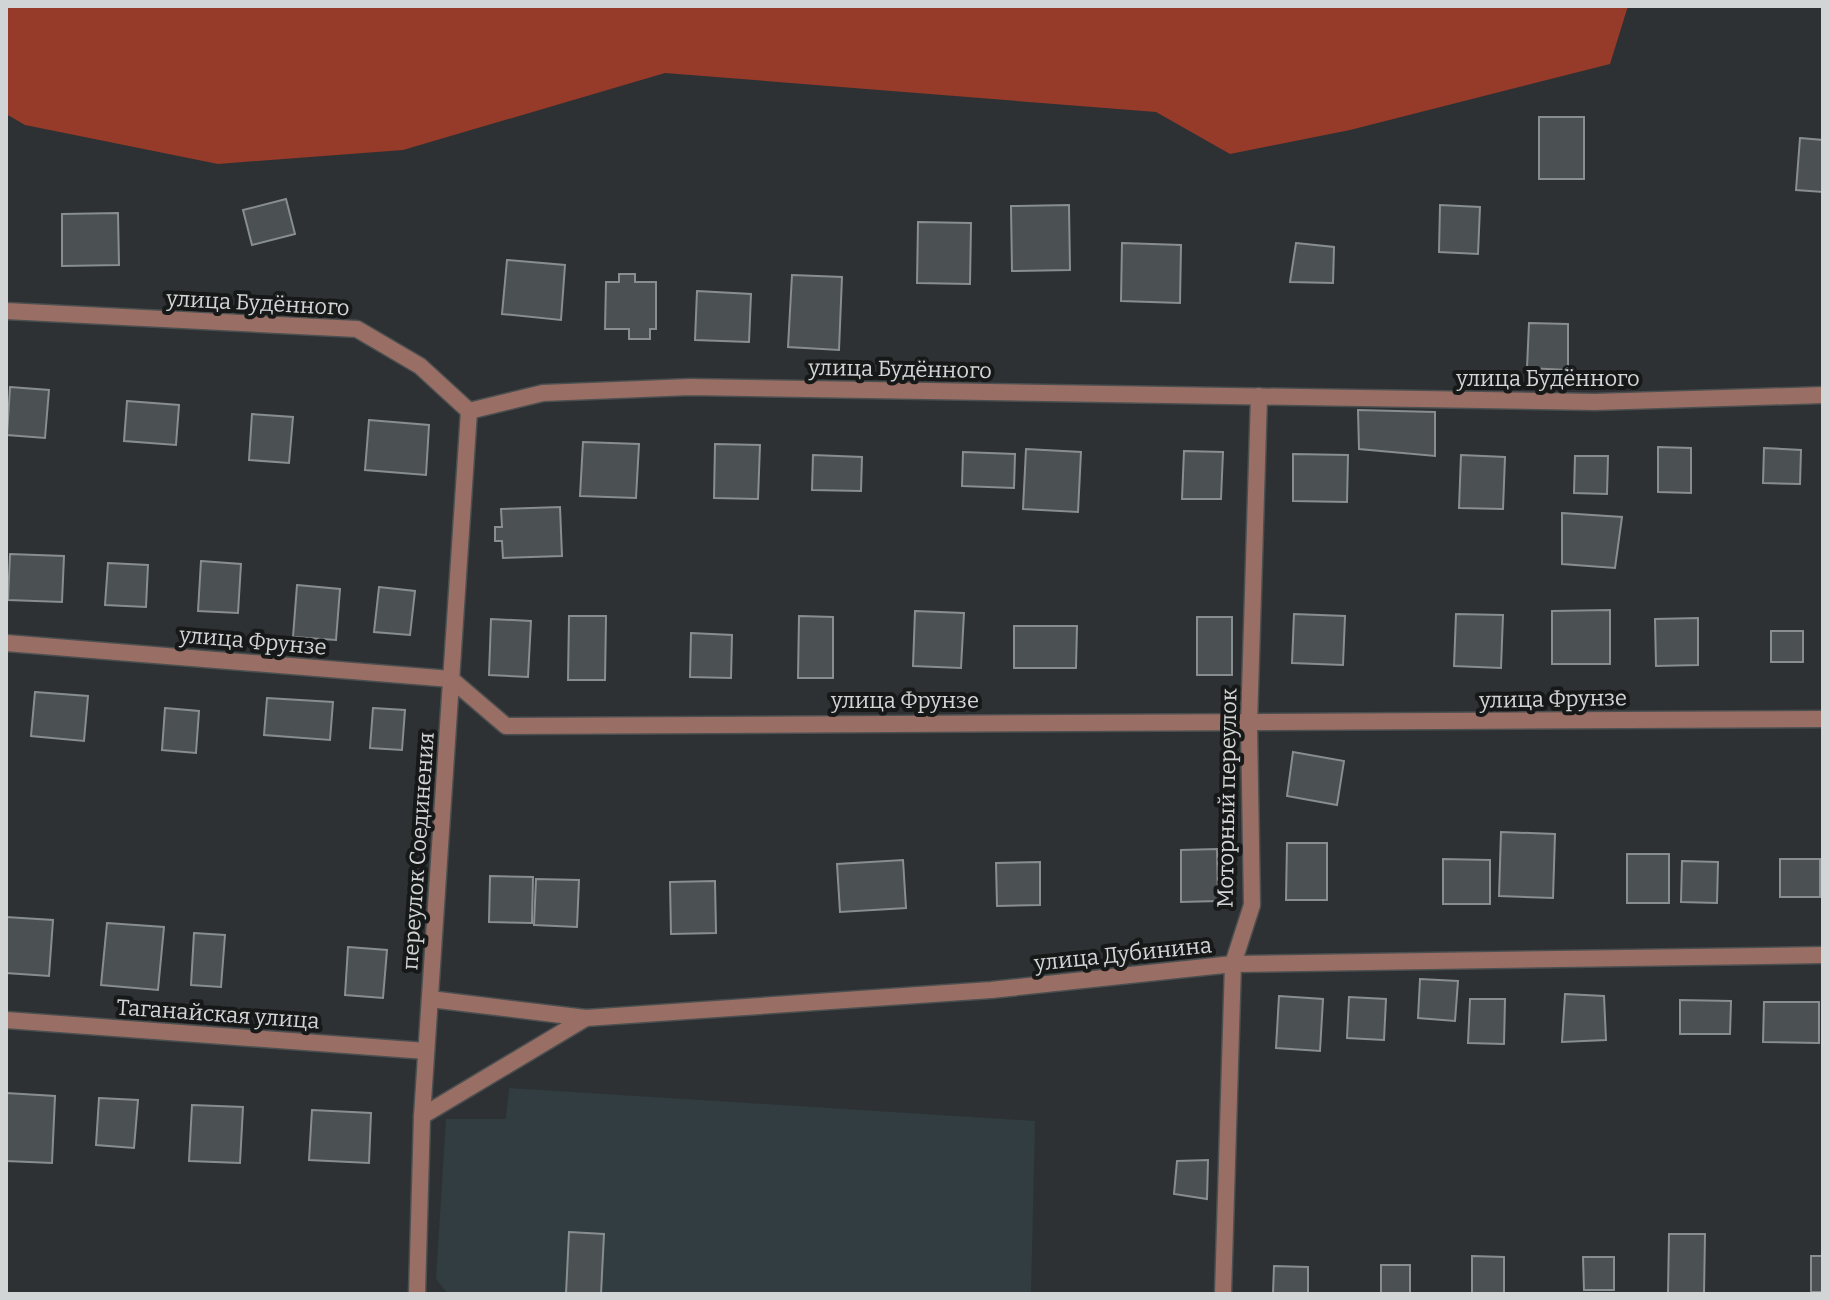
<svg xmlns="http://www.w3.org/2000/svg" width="1829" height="1300" font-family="Bitter,serif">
<rect width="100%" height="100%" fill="#2d3133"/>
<polygon fill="#313d40" points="509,1088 1035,1121 1031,1294 448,1294 436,1279 446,1119 506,1119"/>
<polygon fill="#963a29" points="6,6 1628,6 1610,64 1350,130 1230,154 1156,112 665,73 403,150 218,164 25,125 6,114"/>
<g fill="#4b5052" stroke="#888e8f" stroke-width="2">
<rect x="1539" y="117" width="45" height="62"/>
<polygon points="1800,138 1823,140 1823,192 1796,190"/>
<polygon points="286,199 295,234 252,245 243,210"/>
<polygon points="1069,205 1070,270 1012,271 1011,206"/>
<polygon points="1440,205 1480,207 1478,254 1439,252"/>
<polygon points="118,213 119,265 62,266 62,214"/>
<polygon points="918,222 971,223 970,284 917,283"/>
<polygon points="1122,243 1181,245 1180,303 1121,301"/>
<polygon points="1296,243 1334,247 1333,283 1290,282"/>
<polygon points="507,260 565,265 561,320 502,314"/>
<polygon points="619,274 635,274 635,282 656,282 656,329 650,329 650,339 629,339 629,329 605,329 606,282 619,282"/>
<polygon points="792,275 842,277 839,350 788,347"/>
<polygon points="697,291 751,294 749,342 695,340"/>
<polygon points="1529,323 1568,324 1568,370 1527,368"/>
<polygon points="10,387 49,390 45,438 7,435"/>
<polygon points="127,401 179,405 176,445 124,441"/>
<polygon points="1358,410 1435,412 1435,456 1359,449"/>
<polygon points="252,414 293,417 289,463 249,460"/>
<polygon points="369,420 429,425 426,475 365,470"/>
<polygon points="583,442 639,444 636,498 580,496"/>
<polygon points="715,444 760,445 758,499 714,498"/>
<polygon points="1658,447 1691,448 1691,493 1658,492"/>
<polygon points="1764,448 1801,450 1800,484 1763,483"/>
<polygon points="1026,449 1081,452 1078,512 1023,509"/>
<polygon points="1184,451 1223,452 1221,499 1182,499"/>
<polygon points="963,452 1015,454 1014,488 962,486"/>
<polygon points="1293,454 1348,455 1347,502 1293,501"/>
<polygon points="813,455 862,457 861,491 812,490"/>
<polygon points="1461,455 1505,457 1503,509 1459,508"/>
<polygon points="1575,456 1608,456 1607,494 1574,493"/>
<polygon points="560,507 562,556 503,558 502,541 495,541 495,527 502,527 501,509"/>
<polygon points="1562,513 1622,517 1615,568 1562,564"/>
<polygon points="10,554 64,556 62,602 8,600"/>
<polygon points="201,561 241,564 238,613 198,611"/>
<polygon points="108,563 148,565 146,607 105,605"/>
<polygon points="297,585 340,589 336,640 293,637"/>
<polygon points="379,587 415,591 410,635 374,632"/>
<polygon points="1610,610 1610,664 1552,664 1552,611"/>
<polygon points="915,611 964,613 961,668 913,666"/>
<polygon points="1294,614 1345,616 1343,665 1292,663"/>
<polygon points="1456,614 1503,615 1501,668 1454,666"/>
<polygon points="569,616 606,616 605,680 568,680"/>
<polygon points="799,616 833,617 833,678 798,678"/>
<rect x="1197" y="617" width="35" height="58"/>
<polygon points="1698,618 1698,665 1656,666 1655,619"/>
<polygon points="491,619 531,621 528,677 489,675"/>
<polygon points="1014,626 1077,626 1076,668 1014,668"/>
<rect x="1771" y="631" width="32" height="31"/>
<polygon points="691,633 732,635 731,678 690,677"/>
<polygon points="35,692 88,696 84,741 31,736"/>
<polygon points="267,698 333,702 330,740 264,735"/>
<polygon points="165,708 199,711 196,753 162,750"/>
<polygon points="373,708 405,710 402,750 370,748"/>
<polygon points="1293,752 1344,761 1337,805 1287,796"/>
<polygon points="1501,832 1555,834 1553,898 1499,896"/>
<polygon points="1287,843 1327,843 1327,900 1286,900"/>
<polygon points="1217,849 1218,901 1181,902 1181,850"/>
<rect x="1627" y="854" width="42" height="49"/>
<polygon points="1443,859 1490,860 1490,904 1443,904"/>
<rect x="1780" y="859" width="40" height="38"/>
<polygon points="903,860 906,908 840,912 837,864"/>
<polygon points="1682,861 1718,862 1717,903 1681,902"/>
<polygon points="1040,862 1040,905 997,906 996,863"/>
<polygon points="490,876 533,877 532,923 489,922"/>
<polygon points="536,879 579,880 577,927 534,925"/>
<polygon points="715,881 716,933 671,934 670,882"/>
<polygon points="6,917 53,920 49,976 6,973"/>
<polygon points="107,923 164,927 158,990 101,985"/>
<polygon points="194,933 225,935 221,987 191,985"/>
<polygon points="348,947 387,950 383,998 345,995"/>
<polygon points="1420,979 1458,981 1455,1021 1418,1018"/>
<polygon points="1565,994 1604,996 1606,1040 1562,1042"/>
<polygon points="1279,996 1323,999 1320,1051 1276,1048"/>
<polygon points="1349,997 1386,999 1384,1040 1347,1038"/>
<polygon points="1470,999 1505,999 1504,1044 1468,1043"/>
<polygon points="1680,1000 1731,1001 1730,1034 1680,1034"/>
<polygon points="1764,1002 1819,1002 1819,1043 1763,1042"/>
<polygon points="6,1093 55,1096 52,1163 6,1161"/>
<polygon points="99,1098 138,1100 134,1148 96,1145"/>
<polygon points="192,1105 243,1107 240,1163 189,1161"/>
<polygon points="312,1110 371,1113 369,1163 309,1160"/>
<polygon points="1208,1160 1207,1199 1174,1194 1177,1161"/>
<polygon points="569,1232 604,1234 601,1294 566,1294"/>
<polygon points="1669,1234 1705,1234 1704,1293 1668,1293"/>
<polygon points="1472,1256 1504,1257 1504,1294 1472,1294"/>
<rect x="1811" y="1256" width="12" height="36"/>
<polygon points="1583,1257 1614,1257 1614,1290 1584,1290"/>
<rect x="1381" y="1265" width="29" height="29"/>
<polygon points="1274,1266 1308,1267 1308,1294 1273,1294"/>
</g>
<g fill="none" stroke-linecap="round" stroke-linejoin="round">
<defs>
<g id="street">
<polyline points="6,311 357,329 420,366 469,411 543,393 690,387 1595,402 1823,395"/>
<polyline points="6,643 451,679 506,726 1823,719"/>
<polyline points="430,999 586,1018 991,990 1233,964 1823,955"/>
<polyline points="6,1020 426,1051"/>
<polyline points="422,1116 586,1018"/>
<polyline points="417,1294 422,1116 469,411"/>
<polyline points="1223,1294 1233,964 1252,905 1249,724 1259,396"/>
</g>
</defs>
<use href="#street" stroke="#4b4f50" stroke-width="19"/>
<use href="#street" stroke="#996e64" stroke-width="16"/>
</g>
<g text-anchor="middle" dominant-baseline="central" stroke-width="8" stroke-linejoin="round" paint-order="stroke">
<g font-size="22" fill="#d2d5d6" stroke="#171919">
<text transform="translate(258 303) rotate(3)">улица Будённого</text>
<text transform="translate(900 369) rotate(1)">улица Будённого</text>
<text x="1548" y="378">улица Будённого</text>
<text transform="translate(253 641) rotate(5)">улица Фрунзе</text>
<text transform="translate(1553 699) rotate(-1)">улица Фрунзе</text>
<text x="905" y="700">улица Фрунзе</text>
<text transform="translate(1227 798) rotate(-89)">Моторный переулок</text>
<text transform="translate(418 851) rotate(-86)">переулок Соединения</text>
<text transform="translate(1123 954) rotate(-6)">улица Дубинина</text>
<text transform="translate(218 1014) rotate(4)">Таганайская улица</text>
</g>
</g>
<rect width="1829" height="1300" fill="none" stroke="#d2d5d6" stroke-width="16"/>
</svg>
